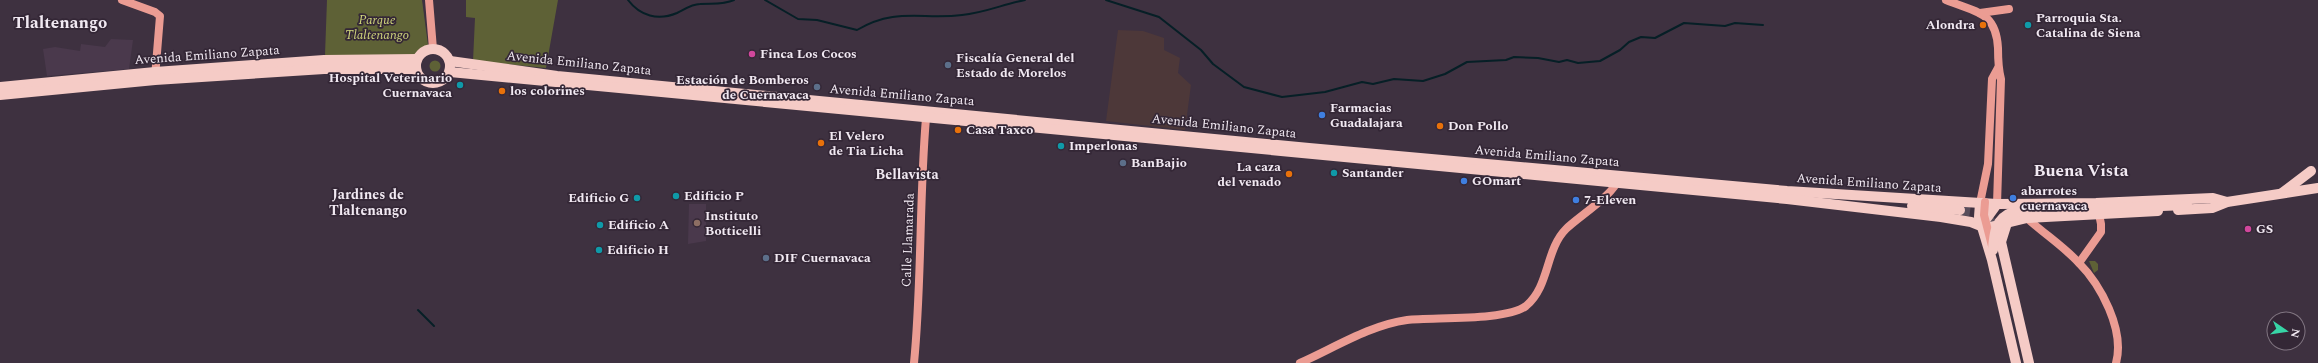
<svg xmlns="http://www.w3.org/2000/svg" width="2318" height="363" font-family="Spectral,serif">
<rect width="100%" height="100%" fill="#3e3140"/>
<polygon fill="#4d3839" points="1118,30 1143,31 1164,38 1164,50 1180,58 1178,73 1191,85 1185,130 1106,121"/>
<g fill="#4a394c">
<polygon points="111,39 133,40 129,69 47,76 43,49 55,47 80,51 81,44 105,47"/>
<polygon points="689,204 706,204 706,241 688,244"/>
</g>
<g fill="#5e6136">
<polygon points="327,0 422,0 428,45 415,55 325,55"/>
<polygon points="466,0 558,0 546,68 473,61 475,18 466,17"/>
<circle cx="435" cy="66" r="5.5"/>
<polygon points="2089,261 2095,261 2098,264 2098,270 2094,273"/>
</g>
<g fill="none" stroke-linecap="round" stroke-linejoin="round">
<g stroke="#061f26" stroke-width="2">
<path d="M 628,0 C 640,16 658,21 677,13 C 685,9 692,4 700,4 C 712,3 723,5 734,0"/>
<path d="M 765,0 L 798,19 L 817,20 L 857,30 C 896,7 922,20 962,15 C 984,13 1004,4 1025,0"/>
<polyline points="1106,0 1159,17 1201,50 1213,64 1244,87 1282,97 1325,92 1362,82 1373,84 1394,79 1423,81 1445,74 1467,62 1506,60 1514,57 1538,58 1559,62 1567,60 1578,63 1600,61 1620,50 1629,42 1641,37 1655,38 1684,23 1725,26 1735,23 1763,25"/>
<polyline points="418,310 434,326"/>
</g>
<path stroke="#594d5b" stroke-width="10" stroke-dasharray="10 5" stroke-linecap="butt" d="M 1960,210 C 1981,213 1990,212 1996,235"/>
<g stroke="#eb9c93" stroke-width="8">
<polyline points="122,0 155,12 160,16 155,77"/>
<polyline points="429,0 433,49"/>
<path d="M 1946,0 C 1975,12 1996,11 1998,48 C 1998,59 1998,68 2001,79 L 1997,204"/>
<polyline points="1980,13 2009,9"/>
<polyline points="1980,203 1988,164 1992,79 1998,68"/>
<path d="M 2027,218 C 2043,233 2063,246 2078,262 C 2101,285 2125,330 2116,363"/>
<polyline points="2079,263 2101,232 2101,224 2098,209"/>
<path d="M 914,363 C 922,282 919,200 926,118"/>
<path d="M 1300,363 C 1334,348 1370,325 1407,320 C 1434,317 1507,321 1526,306 C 1550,286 1545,250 1566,229 C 1578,217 1615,194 1618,179"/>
</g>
<g stroke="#f5cbc6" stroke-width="10">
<circle cx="433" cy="66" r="17"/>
<polyline points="450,61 557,76 1309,148 1787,191 1997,204 2096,203 2213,198 2227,202"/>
<polyline points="450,72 1787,199 1941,217 1971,222 1986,228 2027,218 2158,211"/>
<polyline points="0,87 155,72 324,60 417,59"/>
<polyline points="0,95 155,80 324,69 416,69"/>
<polyline points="2282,193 2311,171"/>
<polyline points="1980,203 1979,217 1992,260 2016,363"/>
<polyline points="1912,206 1960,210"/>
<polyline points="2178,210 2212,208 2227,202 2318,188"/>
<polyline points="2007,223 2001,242 2029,363"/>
<polyline points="1981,226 1997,204"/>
</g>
<polyline stroke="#eb9c93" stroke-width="8" points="1985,202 1984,215 1992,246"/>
<path stroke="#f5cbc6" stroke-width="10" d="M 1993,250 C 1994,234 1995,218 2013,212 L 2187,205"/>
</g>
<g fill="#e8710a" stroke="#342736" stroke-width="1.5">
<circle cx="1983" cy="25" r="4"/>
<circle cx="502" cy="91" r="4"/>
<circle cx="1440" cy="126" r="4"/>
<circle cx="958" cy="130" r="4"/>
<circle cx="821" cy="143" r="4"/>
<circle cx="1289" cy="174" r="4"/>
</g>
<g fill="#0f9aa8" stroke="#342736" stroke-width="1.5">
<circle cx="2028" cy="25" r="4"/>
<circle cx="460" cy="85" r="4"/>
<circle cx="1061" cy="146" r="4"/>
<circle cx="1334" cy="173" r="4"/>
<circle cx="676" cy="196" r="4"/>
<circle cx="637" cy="198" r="4"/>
<circle cx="600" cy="225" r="4"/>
<circle cx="599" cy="250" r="4"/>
</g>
<g fill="#d1479c" stroke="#342736" stroke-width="1.5">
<circle cx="752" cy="54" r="4"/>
<circle cx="2248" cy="229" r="4"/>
</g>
<g fill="#5c6f8a" stroke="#342736" stroke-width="1.5">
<circle cx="948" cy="65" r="4"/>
<circle cx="817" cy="87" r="4"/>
<circle cx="1123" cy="163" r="4"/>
<circle cx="766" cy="258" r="4"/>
</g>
<g fill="#3f7fe0" stroke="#342736" stroke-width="1.5">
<circle cx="1322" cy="115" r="4"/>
<circle cx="1464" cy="181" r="4"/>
<circle cx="2013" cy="198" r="4"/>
<circle cx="1576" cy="200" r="4"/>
</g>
<circle fill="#8d6e63" stroke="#342736" stroke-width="1.5" cx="697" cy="223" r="4"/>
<g text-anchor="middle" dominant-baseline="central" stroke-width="3.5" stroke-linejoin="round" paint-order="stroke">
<g font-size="13" font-weight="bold" fill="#f1e9f2" stroke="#342736" text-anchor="start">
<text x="2036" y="18">Parroquia Sta.<tspan x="2036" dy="15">Catalina de Siena</tspan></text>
<text x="1975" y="25" text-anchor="end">Alondra</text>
<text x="760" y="54">Finca Los Cocos</text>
<text x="956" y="58">Fiscalía General del<tspan x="956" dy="15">Estado de Morelos</tspan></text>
<text x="452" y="78" text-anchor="end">Hospital Veterinario<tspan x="452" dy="15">Cuernavaca</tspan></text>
<text x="809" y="80" text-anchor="end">Estación de Bomberos<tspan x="809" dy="15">de Cuernavaca</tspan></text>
<text x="510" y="91">los colorines</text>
<text x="1330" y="108">Farmacias<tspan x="1330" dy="15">Guadalajara</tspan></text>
<text x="1448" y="126">Don Pollo</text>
<text x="966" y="130">Casa Taxco</text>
<text x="829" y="136">El Velero<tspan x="829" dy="15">de Tia Licha</tspan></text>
<text x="1069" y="146">Imperlonas</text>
<text x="1131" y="163">BanBajio</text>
<text x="1281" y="167" text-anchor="end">La caza<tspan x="1281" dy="15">del venado</tspan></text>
<text x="1342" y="173">Santander</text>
<text x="1472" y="181">GOmart</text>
<text x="2021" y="191">abarrotes<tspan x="2021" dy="15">cuernavaca</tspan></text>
<text x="684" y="196">Edificio P</text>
<text x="629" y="198" text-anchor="end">Edificio G</text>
<text x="1584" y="200">7-Eleven</text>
<text x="705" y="216">Instituto<tspan x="705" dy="15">Botticelli</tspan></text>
<text x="608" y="225">Edificio A</text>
<text x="2256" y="229">GS</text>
<text x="607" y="250">Edificio H</text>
<text x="774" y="258">DIF Cuernavaca</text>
</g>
<g font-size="13" font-style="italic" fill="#ced47b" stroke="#342736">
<text x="377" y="20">Parque<tspan x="377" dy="15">Tlaltenango</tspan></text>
</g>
<g font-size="13" fill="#f1e9f2" stroke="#342736">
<text transform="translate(207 55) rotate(-4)">Avenida Emiliano Zapata</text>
<text transform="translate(579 63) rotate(6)">Avenida Emiliano Zapata</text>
<text transform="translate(902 95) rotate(5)">Avenida Emiliano Zapata</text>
<text transform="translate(1224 126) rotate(6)">Avenida Emiliano Zapata</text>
<text transform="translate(1547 156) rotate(5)">Avenida Emiliano Zapata</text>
<text transform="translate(1869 183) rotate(4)">Avenida Emiliano Zapata</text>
<text transform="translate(908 240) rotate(-88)">Calle Llamarada</text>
</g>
<g font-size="14" font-weight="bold" fill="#f1e9f2" stroke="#342736">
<text x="907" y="174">Bellavista</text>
<text x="368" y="194">Jardines de<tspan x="368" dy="16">Tlaltenango</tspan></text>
</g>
<g font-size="17" font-weight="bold" fill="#f1e9f2" stroke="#342736">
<text x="60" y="23">Tlaltenango</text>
<text x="2081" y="171">Buena Vista</text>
</g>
</g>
<g transform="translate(2286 331) rotate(103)"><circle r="19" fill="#342736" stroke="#807581"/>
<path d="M0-3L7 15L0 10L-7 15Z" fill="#37d4a6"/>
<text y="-6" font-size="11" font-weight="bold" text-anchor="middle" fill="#f1e9f2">N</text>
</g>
</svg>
